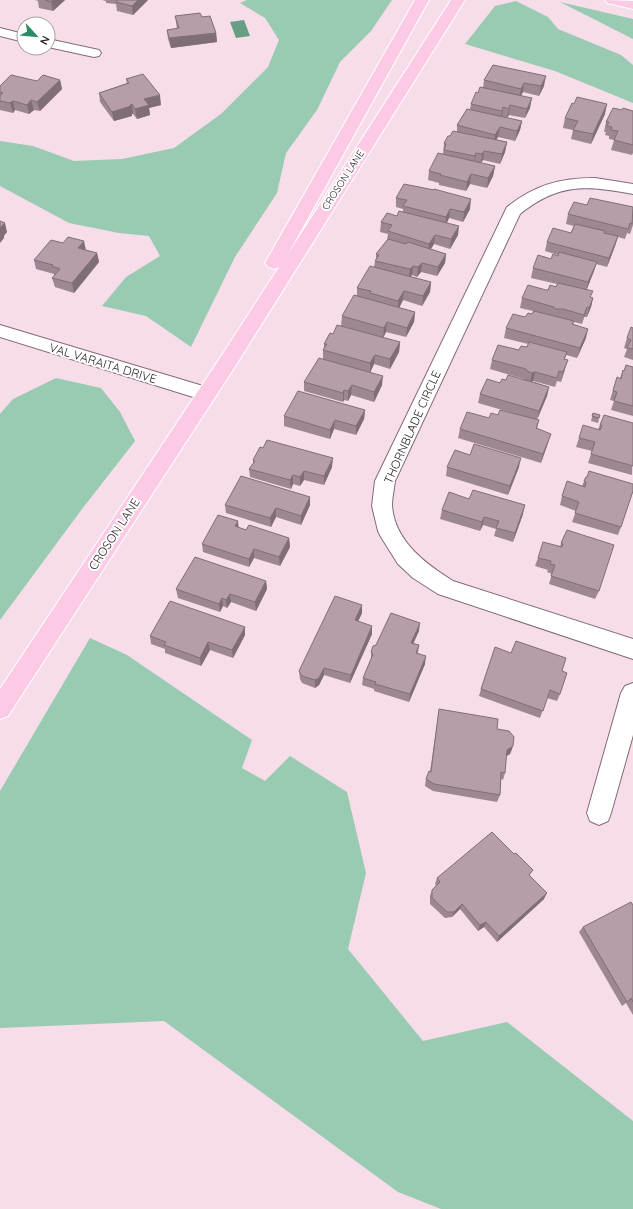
<svg xmlns="http://www.w3.org/2000/svg" width="633" height="1209" font-family="Quicksand,sans-serif">
<rect width="100%" height="100%" fill="#f7dcea"/>
<g fill="#98cbb1">
<polygon points="247,0 392,0 371,31 340,62 317,110 286,153 277,193 235,257 191,347 146,316 102,306 126,277 160,256 149,236 119,233 69,223 0,186 0,141 33,146 74,161 122,159 174,148 221,114 268,67 279,40 265,18 240,3"/>
<polygon points="516,1 548,17 558,29 621,55 633,65 633,103 555,71 465,44 495,6"/>
<polygon points="560,2 633,19 633,39"/>
<polygon points="56,378 101,388 120,412 135,441 82,509 0,620 0,414 13,399"/>
<polygon points="90,638 127,655 252,740 242,768 265,781 290,756 347,792 366,873 348,949 423,1041 507,1022 633,1121 633,1209 441,1209 398,1192 164,1021 0,1028 0,791"/>
</g>
<polygon fill="#679f84" points="244,20 250,36 236,38 230,22"/>
<g fill="none" stroke-linecap="round" stroke-linejoin="round">
<defs>
<g id="minor">
<polygon points="0,28 24,34 24,42 0,36"/>
<polygon points="48,39 99,50 101,53 99,56 94,57 48,47"/>
<path d="M 595,178 L 633,184 L 633,194 C 587,185 558,183 520,214 L 395,481 C 394,489 392,498 392,505 C 394,541 426,564 453,581 L 633,639 L 633,659 L 438,594 L 413,578 L 398,564 L 381,537 L 378,531 L 372,506 L 375,481 L 507,207 C 535,185 560,178 595,178 Z"/>
<polygon points="0,325 213,389 216,394 213,399 206,401 0,337"/>
<polygon points="633,683 633,735 611,813 608,821 599,825 590,821 587,813 621,693 625,686"/>
</g>
<g id="major">
<polygon points="415,0 429,0 288,254 451,0 465,0 236,365 8,716 0,719 0,689 222,355 279,267 274,269 268,267 265,263"/>
<polygon points="605,0 633,1 633,9 607,3"/>
</g>
</defs>
<use href="#minor" stroke="#826b77" stroke-width="2"/>
<use href="#major" stroke="#fff" stroke-width="2"/>
<use href="#minor" fill="#fff" fill-rule="evenodd"/>
<use href="#major" fill="#fdcae6" fill-rule="evenodd"/>
</g>
<g fill="#9d8792">
<polygon points="35,0 65,0 53,11 39,8 38,1"/>
<polygon points="102,0 148,0 133,15 117,11 116,4 106,3 106,1"/>
<polygon points="175,16 202,17 216,33 217,42 171,48 168,39 167,30 177,29"/>
<polygon points="493,65 544,86 539,96 523,92 521,96 530,108 525,118 509,115 507,118 522,121 520,130 515,141 498,137 496,140 507,142 505,152 500,164 483,160 481,163 495,166 493,176 487,188 470,184 466,191 439,185 439,183 428,180 429,171 443,154 444,143 450,136 457,132 457,125 470,109 471,104 478,93 483,88 484,80"/>
<polygon points="126,79 161,105 149,108 150,115 137,119 133,114 132,114 132,116 114,121 100,102 99,93 127,83"/>
<polygon points="60,80 62,89 40,111 34,110 29,114 15,110 13,113 0,110 0,86 37,81"/>
<polygon points="622,110 633,111 633,153 632,155 611,150 614,140 609,139 609,136 605,135 606,132 604,132 606,122"/>
<polygon points="605,114 591,144 571,139 573,130 563,128 565,118"/>
<polygon points="396,198 470,209 463,222 449,218 447,223 458,235 450,249 434,244 431,249 446,254 445,263 437,276 421,272 417,277 412,275 410,277 431,282 430,292 422,306 403,300 399,308 415,312 414,322 406,337 386,332 383,338 341,326 342,316 357,296 357,288 374,267 375,261 376,259 376,254 387,240 388,234 380,232 381,222 397,216 403,212 403,209 396,207"/>
<polygon points="587,205 633,207 633,225 630,234 627,233 625,239 618,237 615,246 607,267 596,264 594,271 587,289 591,298 593,298 591,307 587,317 584,317 582,324 574,322 573,324 586,338 577,358 566,355 565,359 565,369 561,382 557,381 555,387 533,381 531,381 549,387 547,396 537,419 539,420 537,429 548,443 541,463 458,438 460,429 498,415 516,414 478,403 480,394 506,380 524,379 490,369 492,360 527,347 528,344 504,338 506,328 532,314 533,311 520,308 522,298 556,287 557,284 531,278 533,268 558,256 558,255 545,251 547,242 571,233 574,226 566,224 568,214"/>
<polygon points="86,250 97,253 99,262 74,293 55,287 52,278 54,276 54,274 36,269 34,260"/>
<polygon points="633,328 633,360 624,357 627,349 624,348 627,338"/>
<polygon points="400,342 399,352 390,369 374,364 370,372 382,385 374,402 351,395 348,401 344,400 343,402 304,391 304,382 323,359 323,350 324,348 324,344"/>
<polygon points="633,367 633,416 611,410 614,401 610,400 614,387 620,378 623,370 624,371"/>
<polygon points="365,410 364,419 356,435 334,429 330,439 284,426 284,416"/>
<polygon points="593,413 600,415 598,423 591,421"/>
<polygon points="633,423 632,475 588,463 592,451 576,447 579,438 598,429 600,425"/>
<polygon points="263,448 332,467 324,485 304,480 300,486 293,484 291,489 250,477 249,469 253,464 253,460"/>
<polygon points="470,455 519,467 508,495 446,476 447,467"/>
<polygon points="586,477 621,527 618,535 572,522 576,511 560,505 562,496 582,486"/>
<polygon points="310,497 310,505 301,525 276,517 271,527 226,513 225,505"/>
<polygon points="469,499 523,514 513,542 494,536 496,529 483,525 480,531 440,519 442,510"/>
<polygon points="238,528 246,530 289,538 290,547 280,566 254,558 249,567 203,552 202,544"/>
<polygon points="567,530 599,591 595,599 549,584 552,574 547,572 548,570 535,566 538,558 560,546"/>
<polygon points="266,581 267,589 256,611 231,602 227,608 223,606 220,612 178,598 176,589"/>
<polygon points="362,605 362,613 358,621 372,634 350,683 324,675 319,685 315,688 302,683 300,679 299,671"/>
<polygon points="419,631 413,643 419,645 418,653 425,664 409,702 374,691 374,689 362,685 363,678 371,660 371,652"/>
<polygon points="245,635 233,658 210,650 201,666 165,653 165,649 151,644 150,636"/>
<polygon points="562,671 560,694 557,701 547,698 540,718 479,696 481,689"/>
<polygon points="439,709 497,729 513,746 510,754 506,756 505,773 503,780 501,779 500,795 497,802 433,791 425,786 426,779 430,772"/>
<polygon points="530,876 544,899 497,942 484,927 478,931 460,909 452,917 445,918 430,904 430,896 432,890 436,885 435,884 437,878"/>
<polygon points="633,905 633,1015 626,1003 622,1006 579,932 583,927"/>
</g>
<g fill="#7f6e77">
<polygon points="53,0 65,0 53,11 51,2"/>
<polygon points="138,0 148,0 133,15 132,6"/>
<polygon points="216,33 217,42 171,48 169,38"/>
<polygon points="546,76 544,86 539,96 541,86"/>
<polygon points="60,80 62,89 40,111 37,102"/>
<polygon points="524,83 523,92 519,99 521,89"/>
<polygon points="160,95 161,105 149,108 150,115 137,119 135,109 144,99"/>
<polygon points="532,98 530,108 525,118 527,109"/>
<polygon points="31,100 34,110 29,114 27,105"/>
<polygon points="13,101 15,110 13,113 10,103"/>
<polygon points="132,104 133,114 132,114 132,116 114,121 112,112"/>
<polygon points="607,104 605,114 591,144 593,134"/>
<polygon points="510,105 509,115 507,118 509,109"/>
<polygon points="503,107 502,117 500,120 502,111"/>
<polygon points="522,121 520,130 515,141 517,131"/>
<polygon points="500,127 498,137 494,145 495,135"/>
<polygon points="507,142 505,152 500,164 502,154"/>
<polygon points="484,151 483,160 481,163 482,154"/>
<polygon points="476,153 475,162 474,166 475,156"/>
<polygon points="495,166 493,176 487,188 488,178"/>
<polygon points="471,174 470,184 466,191 467,182"/>
<polygon points="471,199 470,209 463,222 464,212"/>
<polygon points="450,209 449,218 445,226 446,217"/>
<polygon points="5,223 7,232 4,236 4,238 0,243 0,228"/>
<polygon points="459,226 458,235 450,249 451,239"/>
<polygon points="435,235 434,244 428,253 429,244"/>
<polygon points="618,236 615,246 607,267 609,258"/>
<polygon points="84,241 86,250 78,248"/>
<polygon points="97,253 99,262 74,293 72,283"/>
<polygon points="446,254 445,263 437,276 438,267"/>
<polygon points="597,262 594,271 586,291 588,282"/>
<polygon points="422,263 421,272 417,277 418,267"/>
<polygon points="413,266 412,275 409,278 410,269"/>
<polygon points="431,282 430,292 422,306 423,296"/>
<polygon points="404,291 403,300 398,310 398,301"/>
<polygon points="593,298 591,307 587,317 589,308"/>
<polygon points="587,307 584,317 582,324 584,315"/>
<polygon points="415,312 414,322 406,337 407,328"/>
<polygon points="387,322 386,332 383,338 384,328"/>
<polygon points="588,329 586,338 577,358 580,348"/>
<polygon points="400,342 399,352 390,369 390,359"/>
<polygon points="375,355 374,364 370,373 370,363"/>
<polygon points="568,360 565,369 561,382 563,372"/>
<polygon points="535,372 533,381 530,382 532,373"/>
<polygon points="383,376 382,385 374,402 374,392"/>
<polygon points="352,385 351,395 348,401 348,391"/>
<polygon points="549,387 547,396 537,420 539,411"/>
<polygon points="344,390 344,400 343,402 343,393"/>
<polygon points="365,410 364,419 356,435 356,426"/>
<polygon points="335,420 334,429 330,439 330,430"/>
<polygon points="551,434 548,443 541,463 543,454"/>
<polygon points="333,458 332,467 324,485 324,476"/>
<polygon points="521,458 519,467 508,495 510,486"/>
<polygon points="304,471 304,480 300,486 300,477"/>
<polygon points="293,475 293,484 291,489 290,480"/>
<polygon points="310,497 310,505 301,525 301,516"/>
<polygon points="525,505 523,514 513,542 515,533"/>
<polygon points="276,508 276,517 271,527 270,518"/>
<polygon points="484,517 483,525 480,531 482,522"/>
<polygon points="238,521 239,530 235,526"/>
<polygon points="289,538 290,547 280,566 279,557"/>
<polygon points="254,549 254,558 249,567 249,559"/>
<polygon points="266,581 267,589 256,611 255,602"/>
<polygon points="230,594 231,602 227,608 226,600"/>
<polygon points="222,598 223,606 220,612 219,604"/>
<polygon points="362,605 362,613 355,628 355,620"/>
<polygon points="420,623 419,631 410,651 411,643"/>
<polygon points="372,626 372,634 350,683 351,675"/>
<polygon points="245,627 245,635 233,658 232,650"/>
<polygon points="208,642 210,650 201,666 200,658"/>
<polygon points="426,656 425,664 409,702 410,694"/>
<polygon points="324,668 324,675 319,685 315,688 315,680"/>
<polygon points="513,746 510,754 505,757 507,750"/>
<polygon points="547,893 544,899 497,942 499,936"/>
<polygon points="462,904 460,909 452,917 454,912"/>
<polygon points="486,922 484,927 478,931 480,925"/>
</g>
<g fill="#b69daa" stroke="#7f6e77">
<polygon points="45,0 53,0 51,2"/>
<polygon points="118,0 138,0 132,6 116,2"/>
<polygon points="200,13 202,17 210,16 216,33 169,38 167,30 179,28 175,16"/>
<polygon points="493,65 546,76 541,86 524,83 521,89 484,80"/>
<polygon points="143,74 160,95 144,99 149,105 135,109 132,104 130,105 131,106 112,112 99,93 129,83 126,79"/>
<polygon points="11,75 37,81 43,75 60,80 37,102 31,100 27,105 13,101 10,103 0,101 0,96 3,93 0,92 0,86"/>
<polygon points="480,87 532,98 527,109 510,105 509,109 503,107 502,111 471,104 476,92 478,93"/>
<polygon points="577,97 607,104 593,134 573,130 578,121 565,118 572,103 574,104"/>
<polygon points="613,108 622,110 623,108 633,111 633,145 614,140 618,131 611,130 612,127 607,126 609,122 606,122"/>
<polygon points="467,109 522,121 517,131 500,127 495,135 457,125"/>
<polygon points="453,131 507,142 502,154 484,151 482,154 476,153 475,156 444,150 446,144 444,143 448,136 450,136"/>
<polygon points="438,153 495,166 488,178 471,174 467,182 440,175 441,174 429,171"/>
<polygon points="404,184 434,190 434,189 471,199 464,212 450,209 446,217 403,206 407,200 396,198"/>
<polygon points="590,198 633,207 632,224 630,223 628,229 568,214 574,202 587,205"/>
<polygon points="399,211 459,226 451,239 435,235 429,244 388,231 392,225 381,222 387,213 397,216"/>
<polygon points="0,221 5,223 0,228"/>
<polygon points="575,224 605,231 604,233 618,236 609,258 547,242 553,228 571,233"/>
<polygon points="68,237 84,241 78,248 97,253 72,283 52,278 60,269 52,266 53,265 34,260 51,240 63,243"/>
<polygon points="388,239 406,244 408,242 446,254 438,267 422,263 418,267 413,266 410,269 375,261 379,255 376,254"/>
<polygon points="559,252 597,262 588,282 533,268 538,255 551,259 553,254 558,256"/>
<polygon points="370,266 431,282 423,296 404,291 398,301 370,293 371,291 357,288"/>
<polygon points="558,283 593,291 590,297 593,298 589,308 587,307 584,315 563,309 555,309 554,307 522,298 528,285 546,290 548,290 550,285 556,287"/>
<polygon points="354,295 415,312 407,328 387,322 384,328 342,316"/>
<polygon points="534,311 574,321 572,324 588,329 580,348 506,328 513,314 525,317 528,313 532,314"/>
<polygon points="337,325 400,342 390,359 375,355 370,363 323,350 327,344 324,344 330,333 333,334"/>
<polygon points="631,327 633,328 633,349 627,348 631,340 627,338"/>
<polygon points="529,342 567,352 564,359 568,360 563,372 559,371 557,378 535,372 532,373 527,371 526,369 492,360 498,345 519,350 521,346 527,347"/>
<polygon points="319,358 383,376 374,392 352,385 348,391 344,390 343,393 304,382"/>
<polygon points="626,365 633,367 633,406 614,401 617,392 613,391 614,387 617,377 621,379 623,370 624,371"/>
<polygon points="508,375 549,387 539,411 480,394 487,379 500,383 502,379 506,380"/>
<polygon points="298,391 365,410 356,426 335,420 330,430 284,416"/>
<polygon points="500,410 539,420 536,428 551,434 543,454 460,429 467,412 489,418 491,413 498,415"/>
<polygon points="593,413 600,415 599,418 592,416"/>
<polygon points="604,415 633,423 633,466 591,454 595,442 579,438 583,425 600,430 602,425 600,425"/>
<polygon points="267,440 333,458 324,476 304,471 300,477 293,475 290,480 249,469 255,461 253,460 260,447 263,448"/>
<polygon points="474,444 521,458 510,486 447,467 455,450 470,455"/>
<polygon points="589,471 633,484 633,491 621,527 575,513 579,502 562,496 567,481 585,487 586,482 584,481 586,477 587,477"/>
<polygon points="241,476 310,497 301,516 276,508 270,518 225,505"/>
<polygon points="473,490 525,505 515,533 496,528 499,521 484,517 482,522 442,510 449,492 469,499"/>
<polygon points="218,515 238,521 235,526 246,530 249,525 289,538 279,557 254,549 249,559 202,544"/>
<polygon points="567,530 614,545 599,591 551,576 555,565 550,564 551,561 538,558 543,542 562,547 563,544 561,543"/>
<polygon points="195,557 266,581 255,602 230,594 226,600 222,598 219,604 176,589"/>
<polygon points="335,596 362,605 355,620 372,626 351,675 324,668 319,678 315,680 302,676 299,671"/>
<polygon points="170,601 245,627 232,650 208,642 200,658 164,645 166,642 150,636"/>
<polygon points="391,613 420,623 411,643 419,645 416,653 426,656 410,694 375,684 376,682 363,678 373,654 371,652 373,646 376,645"/>
<polygon points="516,641 566,658 562,671 567,673 560,694 550,690 543,711 481,689 495,647 511,653"/>
<polygon points="439,709 498,719 497,729 509,731 514,737 513,746 507,750 505,773 501,772 500,795 434,784 426,779 429,771 431,772"/>
<polygon points="492,832 514,854 516,853 533,870 529,875 547,893 499,936 486,922 480,925 462,904 454,912 447,912 432,898 432,890 440,882 437,878"/>
<polygon points="631,902 633,905 633,1002 631,998 627,1002 583,927"/>
</g>
<g text-anchor="middle" dominant-baseline="central" stroke-width="4" stroke-linejoin="round" paint-order="stroke">
<g font-size="10" fill="#251c21" stroke="#fff">
<text transform="translate(343 180) rotate(-57)">CROSON LANE</text>
</g>
<g font-size="12" fill="#251c21" stroke="#fff">
<text transform="translate(103 363) rotate(17)">VAL VARAITA DRIVE</text>
<text transform="translate(412 427) rotate(-66)">THORNBLADE CIRCLE</text>
<text transform="translate(114 534) rotate(-57)">CROSON LANE</text>
</g>
</g>
<g transform="translate(36 36) rotate(117)"><circle r="19" fill="#ffffff" stroke="#a8a4a6"/>
<path d="M0-3L7 15L0 10L-7 15Z" fill="#2a8b65"/>
<text y="-6" font-size="11" font-weight="bold" text-anchor="middle" fill="#251c21">N</text>
</g>
</svg>
